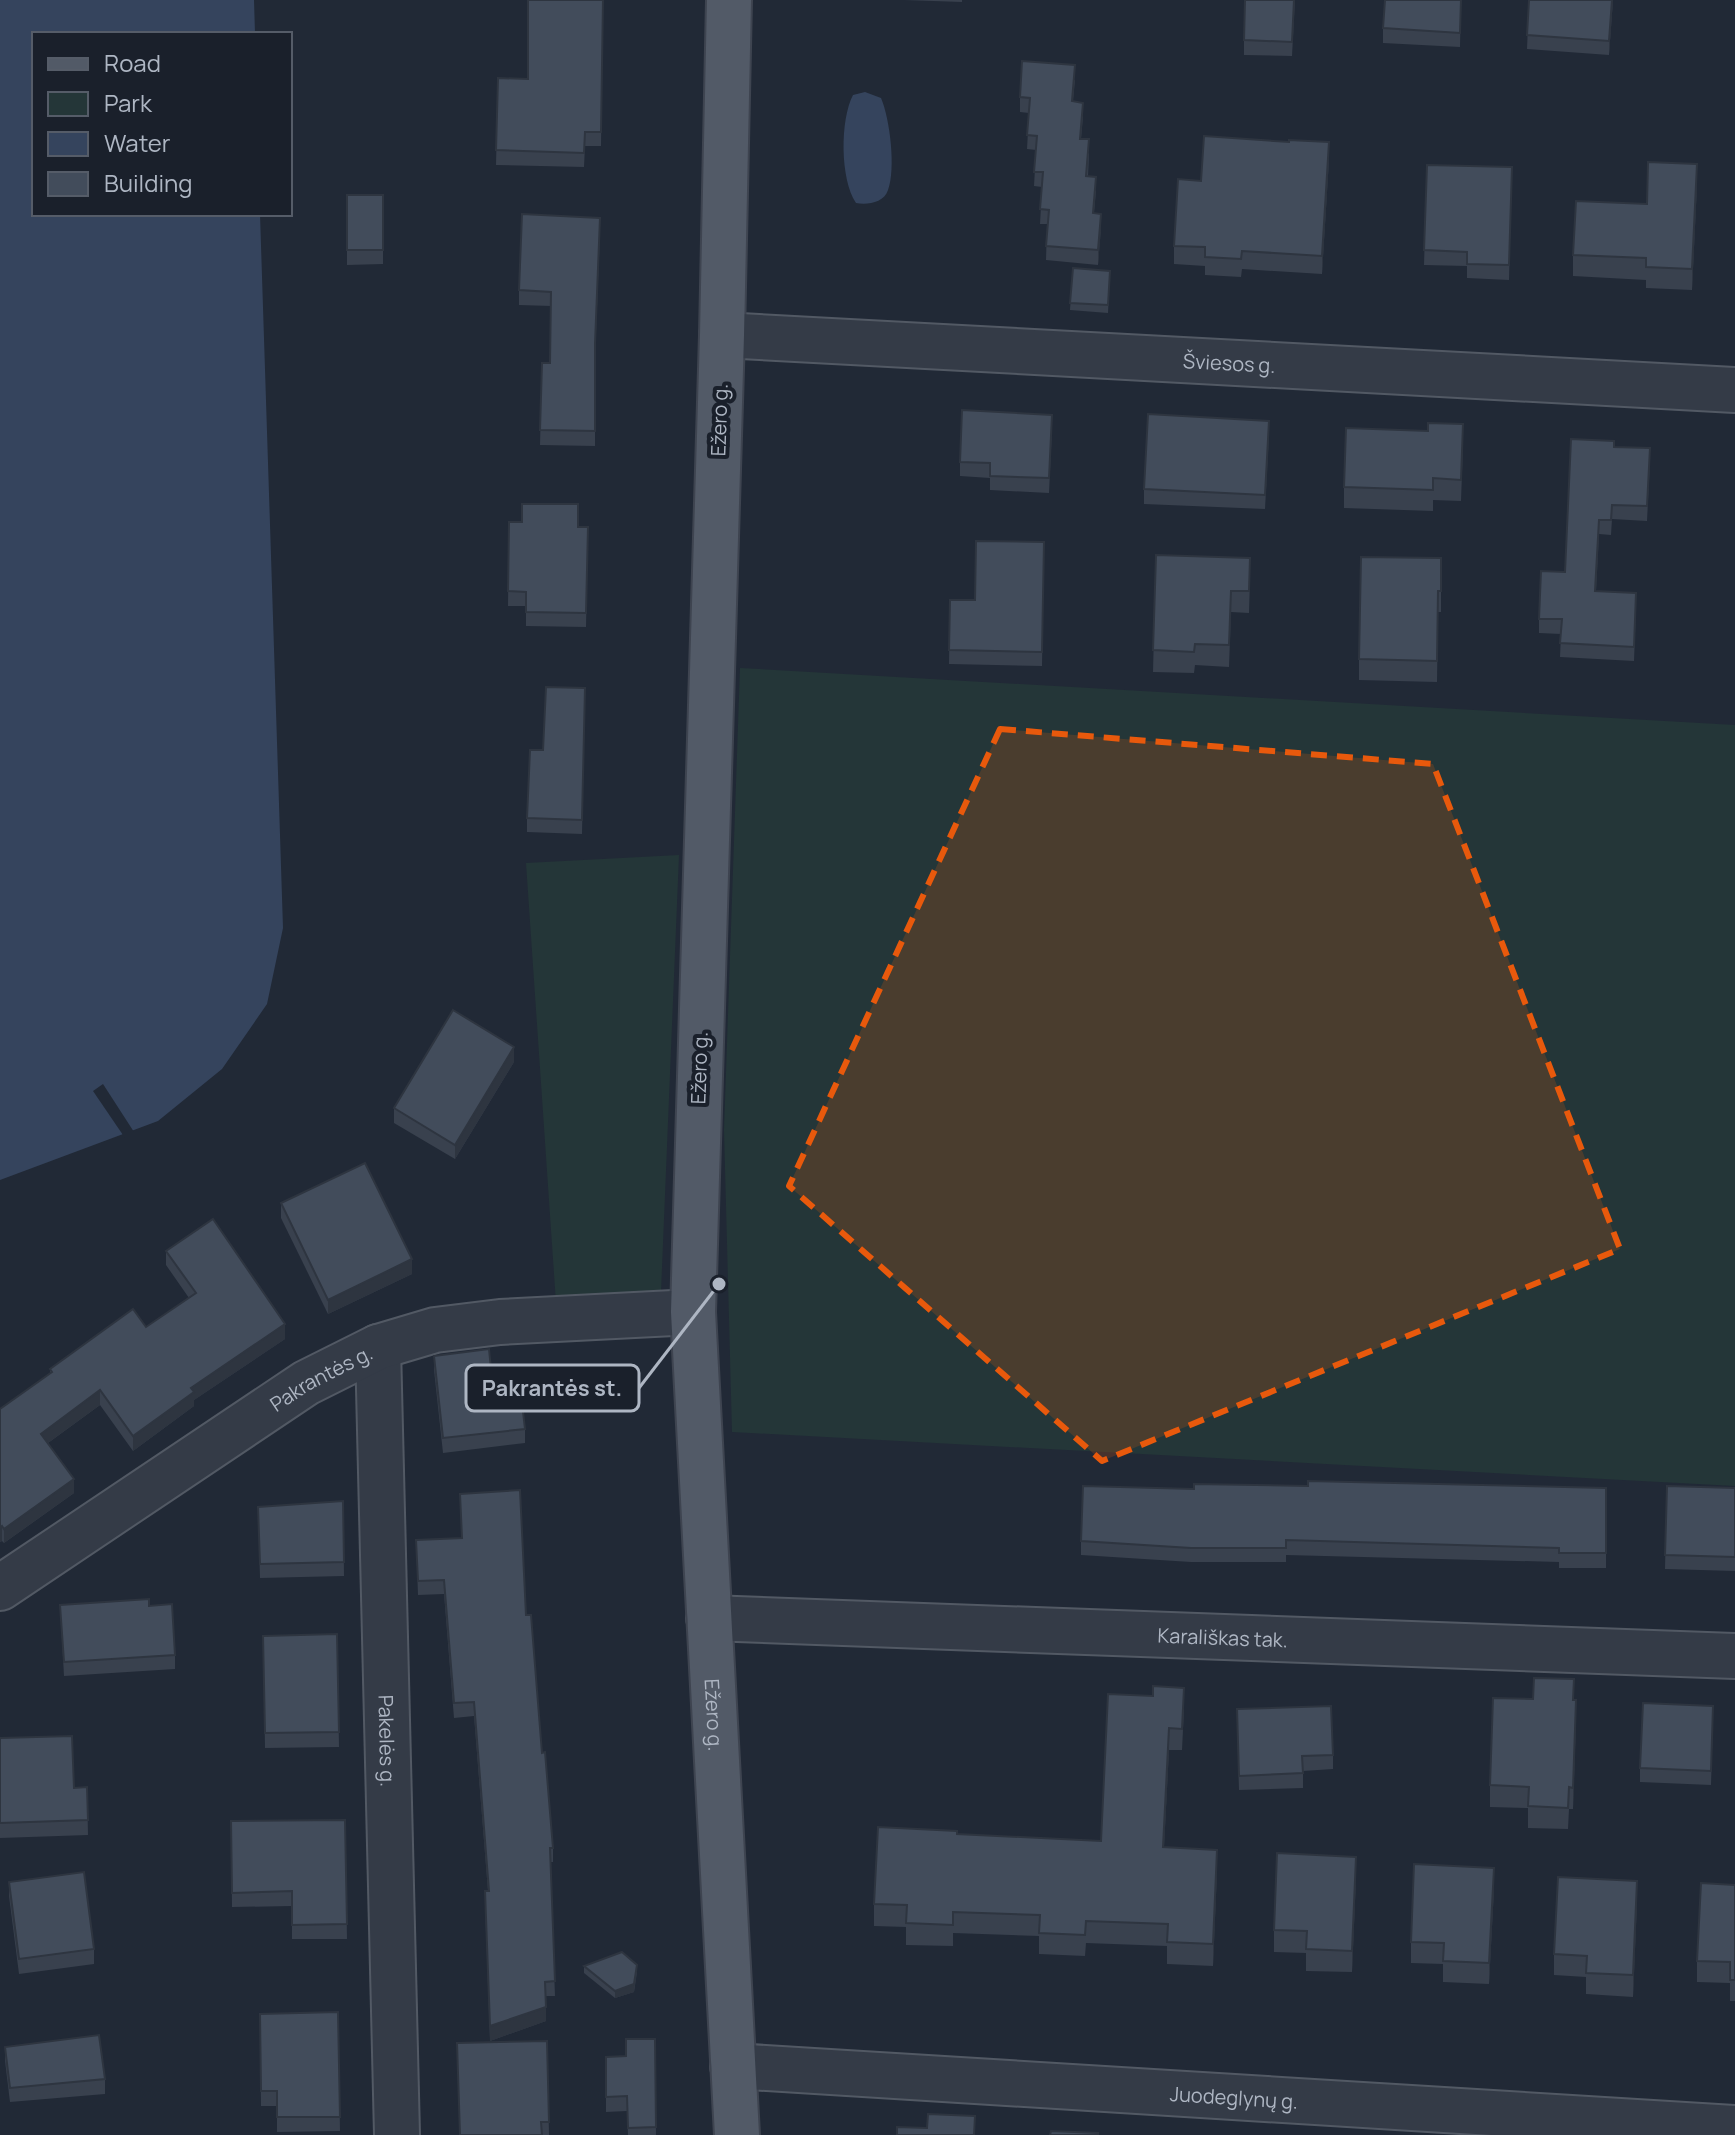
<svg xmlns="http://www.w3.org/2000/svg" width="1735" height="2135" font-family="Manrope,sans-serif">
<rect width="100%" height="100%" fill="#212936"/>
<g fill="#243638">
<polygon points="740,668 1735,725 1735,1486 732,1432 724,1130"/>
<polygon points="679,855 661,1292 556,1303 526,863"/>
</g>
<g fill="#35445d">
<polygon points="0,0 254,0 255,34 34,34 34,214 260,214 283,928 267,1004 222,1069 158,1121 0,1180"/>
<path d="M 865,92 L 881,98 C 890,119 896,169 888,190 C 884,203 867,205 856,203 C 840,179 840,120 853,95 Z"/>
</g>
<polygon fill="#212936" points="103,1084 134,1132 125,1138 93,1091"/>
<g fill="none" stroke-linecap="round" stroke-linejoin="round">
<defs>
<g id="minor">
<path id="s1" d="M 722,335 L 1735,390"/>
<path id="s2" d="M 378,1347 L 397,2135"/>
<path id="s3" d="M 0,1588 L 306,1383 L 378,1347 L 435,1330 L 500,1322 L 693,1312"/>
<path id="s4" d="M 709,1618 L 1735,1656"/>
<path id="s5" d="M 733,2066 L 1735,2128"/>
</g>
<g id="major">
<path id="s6" d="M 729,0 L 722,335 L 693,1312 L 737,2135"/>
</g>
</defs>
<use href="#minor" stroke="#525964" stroke-width="48"/>
<use href="#major" stroke="#3e4450" stroke-width="48"/>
<use href="#minor" stroke="#343b47" stroke-width="44"/>
<use href="#major" stroke="#525a67" stroke-width="44"/>
</g>
<g fill="#39414e">
<polygon points="603,0 601,146 585,146 584,167 496,165 498,78 528,79"/>
<polygon points="904,0 962,0 962,2"/>
<polygon points="1295,0 1292,56 1244,55 1244,40"/>
<polygon points="1461,0 1460,47 1383,43 1383,28"/>
<polygon points="1529,0 1613,0 1609,55 1527,49"/>
<polygon points="1075,80 1073,101 1083,117 1081,139 1089,154 1088,176 1096,191 1094,213 1101,228 1098,265 1046,260 1047,224 1040,224 1042,187 1034,186 1036,150 1027,149 1029,113 1020,112 1020,97"/>
<polygon points="1329,160 1322,274 1242,269 1241,277 1205,275 1205,266 1174,264 1174,246 1201,181"/>
<polygon points="1427,165 1512,167 1509,280 1467,278 1467,266 1424,265"/>
<polygon points="1697,185 1692,290 1646,288 1646,280 1573,276 1573,255 1647,204"/>
<polygon points="347,195 383,195 383,264 347,265"/>
<polygon points="600,233 595,358 595,446 540,445 542,363 550,363 551,306 519,305 519,290"/>
<polygon points="1073,268 1110,271 1108,313 1070,310"/>
<polygon points="1052,429 1049,493 990,490 990,478 960,476 960,462"/>
<polygon points="1269,435 1265,509 1144,504 1144,489"/>
<polygon points="1463,446 1461,501 1433,500 1433,511 1344,508 1344,487"/>
<polygon points="1614,447 1650,462 1647,521 1612,519 1611,535 1599,534 1596,591 1636,607 1634,661 1560,657 1561,634 1539,633 1539,619 1565,572"/>
<polygon points="509,522 588,527 586,627 526,626 526,606 508,606"/>
<polygon points="1044,542 1042,666 949,664 950,600 975,600"/>
<polygon points="1156,555 1250,579 1249,613 1231,612 1229,667 1195,665 1194,673 1153,672"/>
<polygon points="1441,558 1441,612 1438,612 1437,682 1359,680 1359,659"/>
<polygon points="585,688 582,834 527,832 527,818 543,750"/>
<polygon points="514,1062 455,1159 394,1123 394,1108"/>
<polygon points="281,1203 412,1274 328,1314 281,1218"/>
<polygon points="166,1251 285,1339 194,1400 194,1406 133,1451 100,1405 48,1443 74,1493 4,1543 2,1541 0,1542 0,1409 50,1373 50,1369 146,1327 189,1298 166,1265"/>
<polygon points="434,1356 493,1389 525,1429 525,1443 443,1453 434,1370"/>
<polygon points="1308,1486 1606,1488 1606,1568 1559,1568 1559,1562 1286,1555 1286,1562 1191,1562 1081,1555 1081,1541 1194,1489"/>
<polygon points="1667,1486 1735,1488 1735,1571 1665,1569"/>
<polygon points="460,1494 526,1615 553,1848 553,1862 550,1862 555,1996 545,1996 546,2021 490,2041 485,1906 488,1891 474,1716 454,1718 444,1594 418,1595 416,1540 462,1538"/>
<polygon points="343,1501 344,1576 260,1578 258,1507"/>
<polygon points="60,1605 149,1606 175,1655 175,1669 64,1676"/>
<polygon points="337,1634 339,1747 265,1748 263,1636"/>
<polygon points="1108,1694 1184,1709 1182,1750 1169,1750 1164,1847 1217,1871 1213,1966 1167,1964 1167,1946 1086,1943 1085,1956 1039,1954 1039,1936 953,1933 953,1946 906,1945 906,1927 874,1926 874,1904 957,1834 1101,1841"/>
<polygon points="1574,1700 1576,1721 1573,1809 1569,1809 1568,1829 1528,1828 1528,1808 1490,1807 1490,1785"/>
<polygon points="1713,1720 1711,1785 1640,1782 1640,1768"/>
<polygon points="1237,1724 1333,1755 1333,1769 1303,1771 1303,1788 1239,1790"/>
<polygon points="0,1738 74,1788 87,1787 88,1835 0,1838"/>
<polygon points="345,1820 347,1939 292,1939 292,1906 232,1907 231,1821"/>
<polygon points="1356,1878 1352,1972 1306,1971 1306,1953 1274,1952 1274,1930"/>
<polygon points="9,1882 94,1949 94,1964 19,1974 9,1896"/>
<polygon points="1735,1885 1735,2001 1730,2001 1730,1983 1697,1982 1697,1961"/>
<polygon points="1494,1889 1489,1984 1443,1982 1443,1964 1411,1963 1411,1942"/>
<polygon points="1637,1902 1633,1997 1586,1994 1586,1977 1554,1975 1554,1954"/>
<polygon points="584,1966 637,1972 634,1992 615,1998 584,1973"/>
<polygon points="338,2012 340,2131 277,2132 277,2106 261,2106 260,2014"/>
<polygon points="655,2039 656,2135 628,2135 627,2111 606,2112 606,2057 626,2056"/>
<polygon points="547,2041 549,2135 459,2135"/>
<polygon points="5,2047 105,2079 105,2094 10,2102 5,2061"/>
</g>
<g fill="#2e3540">
<polygon points="1612,0 1613,0 1609,55 1609,41"/>
<polygon points="1329,142 1329,160 1322,274 1322,256"/>
<polygon points="1697,164 1697,185 1692,290 1692,269"/>
<polygon points="1101,214 1101,228 1098,265 1098,250"/>
<polygon points="514,1047 514,1062 455,1159 455,1145"/>
<polygon points="412,1259 412,1274 328,1314 328,1300"/>
<polygon points="285,1324 285,1339 194,1400 194,1406 133,1451 133,1436 191,1388"/>
<polygon points="100,1390 100,1405 41,1448 41,1434"/>
<polygon points="74,1479 74,1493 4,1543 4,1529"/>
<polygon points="2,1526 2,1541 0,1542 0,1528"/>
<polygon points="1576,1700 1576,1721 1573,1809 1573,1788"/>
<polygon points="1169,1728 1169,1750 1163,1868 1163,1847"/>
<polygon points="1217,1850 1217,1871 1213,1966 1213,1944"/>
<polygon points="1356,1857 1356,1878 1352,1972 1352,1951"/>
<polygon points="1494,1868 1494,1889 1489,1984 1489,1963"/>
<polygon points="1637,1881 1637,1902 1633,1997 1633,1975"/>
<polygon points="637,1965 634,1992 615,1998 615,1991"/>
<polygon points="546,2007 546,2021 490,2041 490,2026"/>
</g>
<g fill="#424c5b" stroke="#2e3540" stroke-width="2">
<polygon points="528,0 603,0 601,132 585,132 584,153 496,150 498,78 528,79"/>
<polygon points="1245,0 1294,0 1292,42 1244,40"/>
<polygon points="1385,0 1461,0 1460,33 1383,28"/>
<polygon points="1529,0 1612,0 1609,41 1527,35"/>
<polygon points="1022,61 1075,65 1072,101 1083,103 1080,139 1089,139 1086,176 1096,177 1093,213 1101,214 1098,250 1046,246 1049,210 1040,209 1043,172 1034,172 1037,136 1027,135 1030,98 1020,97"/>
<polygon points="1204,136 1289,142 1289,140 1329,142 1322,256 1242,251 1241,259 1205,257 1205,247 1174,246 1178,179 1201,181"/>
<polygon points="1648,162 1697,164 1692,269 1646,267 1646,258 1573,255 1576,201 1647,204"/>
<polygon points="1427,165 1512,167 1509,265 1467,264 1467,252 1424,250"/>
<rect x="347" y="195" width="36" height="55"/>
<polygon points="522,214 600,218 595,344 595,431 540,430 542,363 550,363 551,292 519,290"/>
<polygon points="1073,268 1110,271 1108,305 1070,303"/>
<polygon points="962,410 1052,415 1049,478 990,476 990,463 960,462"/>
<polygon points="1148,414 1269,421 1265,495 1144,489"/>
<polygon points="1428,423 1463,424 1461,480 1433,478 1433,490 1344,487 1346,428 1428,431"/>
<polygon points="1571,439 1614,441 1614,447 1650,448 1647,506 1612,505 1611,520 1599,520 1595,591 1636,593 1634,647 1560,643 1562,619 1539,619 1541,571 1565,572"/>
<polygon points="522,504 578,504 578,527 588,527 586,613 526,612 526,592 508,591 509,522 522,522"/>
<polygon points="976,541 1044,542 1042,652 949,650 950,600 975,600"/>
<polygon points="1156,555 1250,558 1249,591 1231,591 1229,645 1195,644 1194,652 1153,650"/>
<polygon points="1361,557 1441,558 1441,591 1438,591 1437,661 1359,659"/>
<polygon points="546,687 585,688 582,820 527,818 530,750 543,750"/>
<polygon points="453,1010 514,1047 455,1145 394,1108"/>
<polygon points="365,1163 412,1259 328,1300 281,1203"/>
<polygon points="213,1219 285,1324 191,1388 194,1392 133,1436 100,1390 41,1434 74,1479 4,1529 2,1526 0,1528 0,1409 52,1372 50,1369 133,1309 146,1327 196,1293 166,1251"/>
<polygon points="489,1349 493,1389 520,1386 525,1429 443,1438 434,1356"/>
<polygon points="1308,1481 1606,1488 1606,1553 1559,1553 1559,1548 1286,1540 1286,1548 1191,1548 1081,1541 1083,1486 1194,1489 1194,1484 1308,1486"/>
<polygon points="1667,1486 1735,1488 1735,1557 1665,1555"/>
<polygon points="520,1490 526,1615 531,1615 542,1753 545,1752 553,1848 550,1848 555,1981 545,1982 546,2007 490,2026 485,1891 489,1891 474,1702 454,1703 444,1580 418,1581 416,1540 462,1538 460,1494"/>
<polygon points="343,1501 344,1562 260,1564 258,1507"/>
<polygon points="149,1599 149,1606 172,1604 175,1655 64,1662 60,1605"/>
<polygon points="337,1634 339,1732 265,1733 263,1636"/>
<polygon points="1534,1678 1574,1679 1573,1700 1576,1700 1573,1788 1569,1787 1568,1808 1528,1806 1529,1787 1490,1785 1493,1698 1533,1699"/>
<polygon points="1153,1686 1184,1688 1182,1729 1169,1728 1163,1847 1217,1850 1213,1944 1167,1942 1168,1924 1086,1921 1085,1935 1039,1933 1040,1915 953,1912 953,1925 906,1923 907,1905 874,1904 878,1827 957,1831 957,1834 1101,1841 1108,1694 1153,1696"/>
<polygon points="1643,1703 1713,1706 1711,1771 1640,1768"/>
<polygon points="1331,1706 1333,1755 1302,1756 1303,1773 1239,1776 1237,1709"/>
<polygon points="72,1736 74,1788 87,1787 88,1820 0,1823 0,1738"/>
<polygon points="345,1820 347,1924 292,1925 292,1891 232,1893 231,1821"/>
<polygon points="1277,1853 1356,1857 1352,1951 1306,1949 1307,1931 1274,1930"/>
<polygon points="1414,1864 1494,1868 1489,1963 1443,1961 1444,1943 1411,1942"/>
<polygon points="84,1872 94,1949 19,1959 9,1882"/>
<polygon points="1558,1877 1637,1881 1633,1975 1586,1973 1587,1956 1554,1954"/>
<polygon points="1701,1883 1735,1885 1735,1980 1730,1980 1730,1962 1697,1961"/>
<polygon points="622,1952 637,1965 634,1984 615,1991 584,1966"/>
<polygon points="338,2012 340,2117 277,2117 277,2091 261,2091 260,2014"/>
<polygon points="99,2035 105,2079 10,2088 5,2047"/>
<polygon points="626,2039 655,2039 656,2127 628,2128 627,2096 606,2097 606,2057 626,2056"/>
<polygon points="547,2041 549,2122 541,2122 542,2135 460,2135 457,2043"/>
<polygon points="928,2114 975,2116 974,2135 897,2135 897,2127 927,2128"/>
<polygon points="1051,2131 1098,2133 1098,2135 1050,2135"/>
</g>
<path fill="#e8590c" fill-opacity="0.2" stroke="#e8590c" stroke-width="6" stroke-dasharray="16 10" stroke-linejoin="round" d="M 1000,729 L 1433,764 L 1620,1249 L 1102,1461 L 789,1186 Z"/>
<g text-anchor="middle" dominant-baseline="central" stroke-width="8" stroke-linejoin="round" paint-order="stroke">
<g font-size="20" fill="#aeb6c3" stroke="#1a202b">
<text stroke="none"><textPath href="#s1" startOffset="508">Šviesos g.</textPath></text>
<text transform="translate(719 420) rotate(-88)">Ežero g.</text>
<text transform="translate(699 1068) rotate(-88)">Ežero g.</text>
<text stroke="none"><textPath href="#s3" startOffset="384">Pakrantės g.</textPath></text>
<text stroke="none"><textPath href="#s4" startOffset="514">Karališkas tak.</textPath></text>
<text stroke="none"><textPath href="#s6" startOffset="1716">Ežero g.</textPath></text>
<text stroke="none"><textPath href="#s2" startOffset="394">Pakelės g.</textPath></text>
<text stroke="none"><textPath href="#s5" startOffset="502">Juodeglynų g.</textPath></text>
</g>
</g>
<path fill="none" stroke="#aeb6c3" stroke-width="3" d="M719 1284L639 1388"/>
<circle fill="#aeb6c3" stroke="#1a202b" stroke-width="3" cx="719" cy="1284" r="8"/>
<rect fill="#1a202b" stroke="#aeb6c3" stroke-width="3" x="466" y="1365" width="173" height="46" rx="8"/>
<g font-size="22" text-anchor="middle" font-weight="bold" fill="#aeb6c3">
<text x="552" y="1396">Pakrantės st.</text>
</g>
<rect x="32" y="32" width="260" height="184" fill="#1a202b" stroke="#555c68" stroke-width="2"/>
<rect x="48" y="58" width="40" height="12" fill="#525a67" stroke="#555c68" stroke-width="2"/>
<text x="104" y="72" font-size="24" fill="#aeb6c3">Road</text>
<rect x="48" y="92" width="40" height="24" fill="#243638" stroke="#555c68" stroke-width="2"/>
<text x="104" y="112" font-size="24" fill="#aeb6c3">Park</text>
<rect x="48" y="132" width="40" height="24" fill="#35445d" stroke="#555c68" stroke-width="2"/>
<text x="104" y="152" font-size="24" fill="#aeb6c3">Water</text>
<rect x="48" y="172" width="40" height="24" fill="#424c5b" stroke="#555c68" stroke-width="2"/>
<text x="104" y="192" font-size="24" fill="#aeb6c3">Building</text>
</svg>
